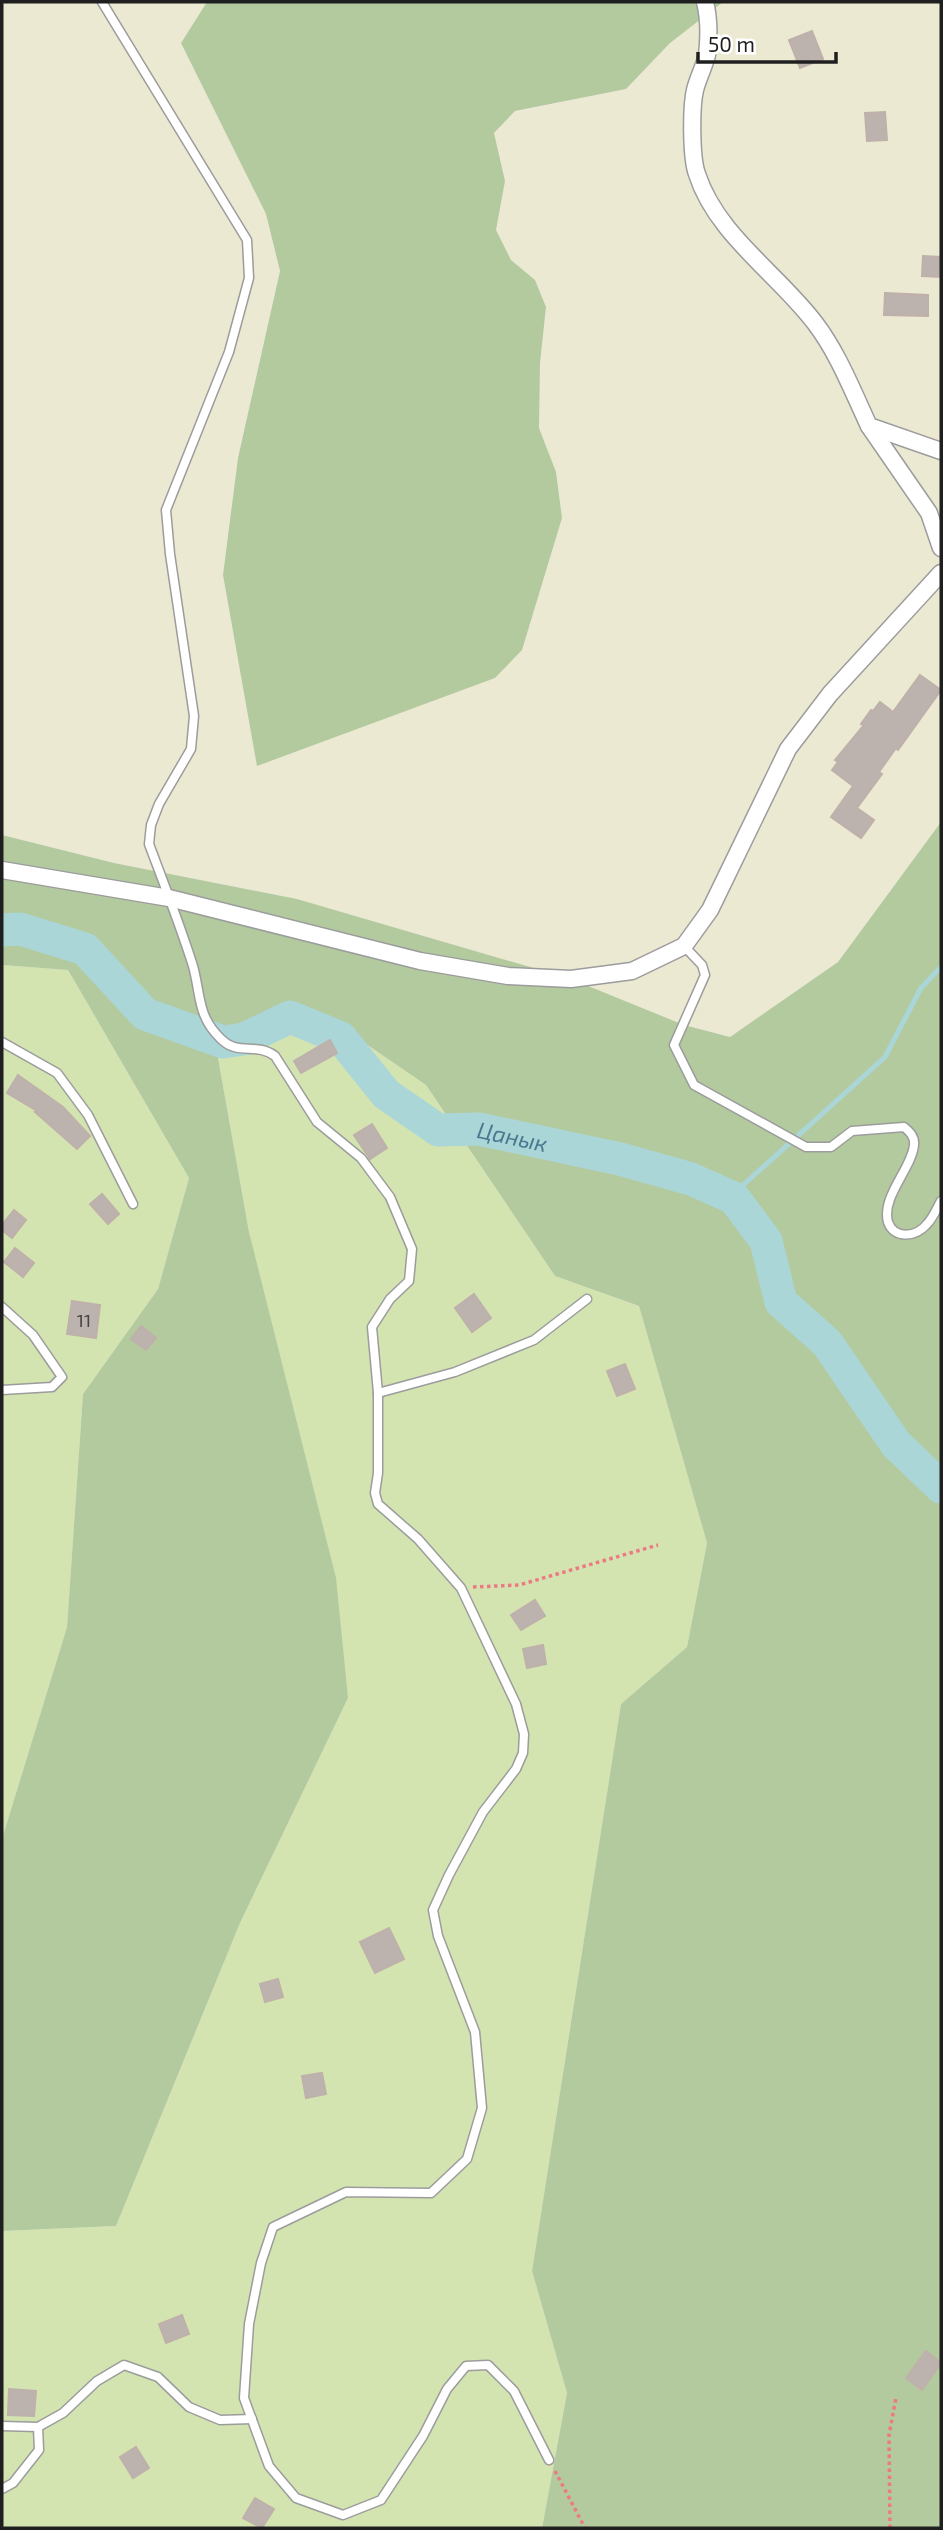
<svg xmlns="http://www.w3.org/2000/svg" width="943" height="2530" font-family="'Exo 2',sans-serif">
<rect width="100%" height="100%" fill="#efeae6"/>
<polygon fill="#ece9d3" points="2,2 207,2 181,43 266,214 280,271 238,458 223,575 258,766 522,650 562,518 556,472 539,429 540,363 546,307 535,280 511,260 496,230 505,181 494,133 514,112 626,89 670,43 723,2 941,2 941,822 838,962 730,1037 684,1025 571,979 297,899 114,863 2,835"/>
<g fill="#d3e4b1">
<polygon points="2,965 68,970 189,1178 158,1289 83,1394 67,1627 2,1839"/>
<polygon points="328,1018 426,1085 555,1276 639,1306 707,1543 687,1647 621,1704 532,2271 567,2393 542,2528 2,2528 2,2231 116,2226 240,1923 348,1698 249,1232 218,1058"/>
</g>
<g fill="#b3ca9f">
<polygon points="207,2 723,2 670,43 626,89 515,111 494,133 505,181 496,230 511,260 535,280 546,307 540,363 539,428 556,472 562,518 522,650 495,678 257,766 223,575 238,458 280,271 266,214 181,43"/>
<polygon points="941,822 941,2528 542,2528 567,2393 532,2271 621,1704 687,1647 707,1543 639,1306 555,1276 426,1085 328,1018 218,1058 249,1232 336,1578 348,1698 240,1923 116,2226 2,2231 2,1839 67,1627 83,1394 158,1289 189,1178 68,970 2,965 2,835 114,863 297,899 571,979 684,1025 730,1037 838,962"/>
</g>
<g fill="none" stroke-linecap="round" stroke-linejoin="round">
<polyline stroke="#abd6d8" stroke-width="5" points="731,1196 885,1057 921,988 941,967"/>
<path stroke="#abd6d8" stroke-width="33" id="s1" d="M 2,930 L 20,929 L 85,949 L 145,1014 L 223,1042 L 244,1039 L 290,1017 L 341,1038 L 386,1094 L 438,1130 L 479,1129 L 620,1159 L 691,1179 L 734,1198 L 766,1241 L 781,1302 L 827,1343 L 896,1444 L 941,1487"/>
</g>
<g fill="#bcb3af" stroke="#bfb0aa" stroke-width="2">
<polygon points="812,31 823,59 800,68 789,40"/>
<polygon points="885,112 887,140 867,141 865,113"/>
<polygon points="923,256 941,257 941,277 922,276"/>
<polygon points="885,293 928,295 928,316 884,315"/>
<polygon points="920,675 941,690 898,750 896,748 879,772 882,774 857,808 874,820 861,838 831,817 853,786 832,770 838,762 835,760 864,725 861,724 871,710 873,711 880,702 893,712"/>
<polygon points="330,1040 337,1053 301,1073 294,1061"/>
<polygon points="18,1075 63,1107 90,1136 77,1149 35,1112 37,1111 7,1093"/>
<polygon points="372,1124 387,1148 370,1159 354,1135"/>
<polygon points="102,1194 119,1214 108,1224 90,1204"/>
<polygon points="14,1210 26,1220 12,1238 2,1230 2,1225"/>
<polygon points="15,1248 34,1263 23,1277 4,1262"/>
<polygon points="474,1294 491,1318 472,1332 455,1308"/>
<polygon points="72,1301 100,1305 96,1338 67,1334"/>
<polygon points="141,1326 156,1338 146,1350 131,1339"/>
<polygon points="625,1364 635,1389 617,1396 607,1371"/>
<polygon points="535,1600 545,1616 521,1630 511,1615"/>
<polygon points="543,1645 546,1664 527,1668 523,1649"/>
<polygon points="389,1928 404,1959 375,1973 360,1942"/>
<polygon points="278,1979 283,1997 265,2002 260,1984"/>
<polygon points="322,2073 326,2094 306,2098 302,2076"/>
<polygon points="182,2315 189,2334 166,2343 159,2324"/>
<polygon points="926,2351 941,2363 922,2390 906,2378"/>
<polygon points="9,2389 36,2391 34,2416 8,2415"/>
<polygon points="136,2447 149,2468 133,2478 120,2457"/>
<polygon points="255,2498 274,2509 262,2528 243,2518"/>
</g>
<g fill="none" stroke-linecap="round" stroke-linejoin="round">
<defs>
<g id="lane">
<path d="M 102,2 L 247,240 L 249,278 L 229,352 L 166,510 L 170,554 L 194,716 L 191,749 L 159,804 L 151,825 L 149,844 C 164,884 180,925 193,966 C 201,995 197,1016 221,1039 C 238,1056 256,1042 275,1056 L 317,1122 L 361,1158 L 390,1197 L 412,1249 L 409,1281 L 390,1299 L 372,1327 L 378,1393 L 378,1473 L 375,1493 L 378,1504 L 418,1539 L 461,1588 L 516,1704 L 524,1734 L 523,1753 L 516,1769 L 483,1812 L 449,1875 L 433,1910 L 438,1936 L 475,2032 L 482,2108 L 467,2159 L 431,2193 L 346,2192 L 273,2227 L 261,2263 L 249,2324 L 244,2398 L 269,2466 L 296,2498 L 343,2515 L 381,2500 L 423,2436 L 447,2389 L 466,2366 L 488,2365 L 514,2391 L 549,2460"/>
<path d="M 684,946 L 702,965 L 705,975 L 674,1045 L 694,1085 L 806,1147 L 831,1147 L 852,1131 L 904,1127 C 910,1132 915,1137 914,1145 C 912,1168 881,1197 888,1222 C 894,1240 917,1237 927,1224 C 933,1218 937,1208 941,1201"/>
<polyline points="2,1042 57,1073 88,1115 133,1204"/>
<polyline points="2,1307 33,1335 62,1377 52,1387 2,1390"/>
<polyline points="378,1393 455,1372 534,1340 587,1299"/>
<polyline points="2,2426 38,2427 63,2413 97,2381 124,2365 158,2377 189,2407 220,2420 252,2419"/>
<polyline points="2,2489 13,2483 39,2450 38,2427"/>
</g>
<g id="street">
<path d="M 705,2 C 709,18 709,38 707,55 C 704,67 698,78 695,90 C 691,107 691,158 697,174 C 716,234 778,274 815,323 C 838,353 853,392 869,426 L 941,451"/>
<polyline points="869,426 929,513 941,548"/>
<polyline points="2,870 169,898 420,961 508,976 571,979 632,971 684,946 710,910 788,749 830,694 941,573"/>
</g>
</defs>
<use href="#lane" stroke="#9c9c9c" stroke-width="11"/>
<use href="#street" stroke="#9c9c9c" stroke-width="19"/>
<g stroke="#ed7a82" stroke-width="3.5" stroke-dasharray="3.5 3.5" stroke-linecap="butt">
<polyline points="473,1587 519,1585 658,1545"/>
<polyline points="555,2471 585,2528"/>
<polyline points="890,2528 889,2435 896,2398"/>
</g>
<use href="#lane" stroke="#fff" stroke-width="8"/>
<use href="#street" stroke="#fff" stroke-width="16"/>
</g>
<g text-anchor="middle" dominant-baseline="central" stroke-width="6" stroke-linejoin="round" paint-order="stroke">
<g font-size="18" fill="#464443">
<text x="84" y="1320">11</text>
</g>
<g font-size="23" font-style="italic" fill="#4a7990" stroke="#fff">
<text stroke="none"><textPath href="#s1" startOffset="595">Цанык</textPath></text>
</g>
</g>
<rect width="943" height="2530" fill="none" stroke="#1f1f1f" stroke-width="7"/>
<path d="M698 52v10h138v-10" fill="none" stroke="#1f1f1f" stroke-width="3.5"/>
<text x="708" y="52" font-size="21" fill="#1f1f1f" stroke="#ffffff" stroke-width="5" paint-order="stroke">50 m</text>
</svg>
